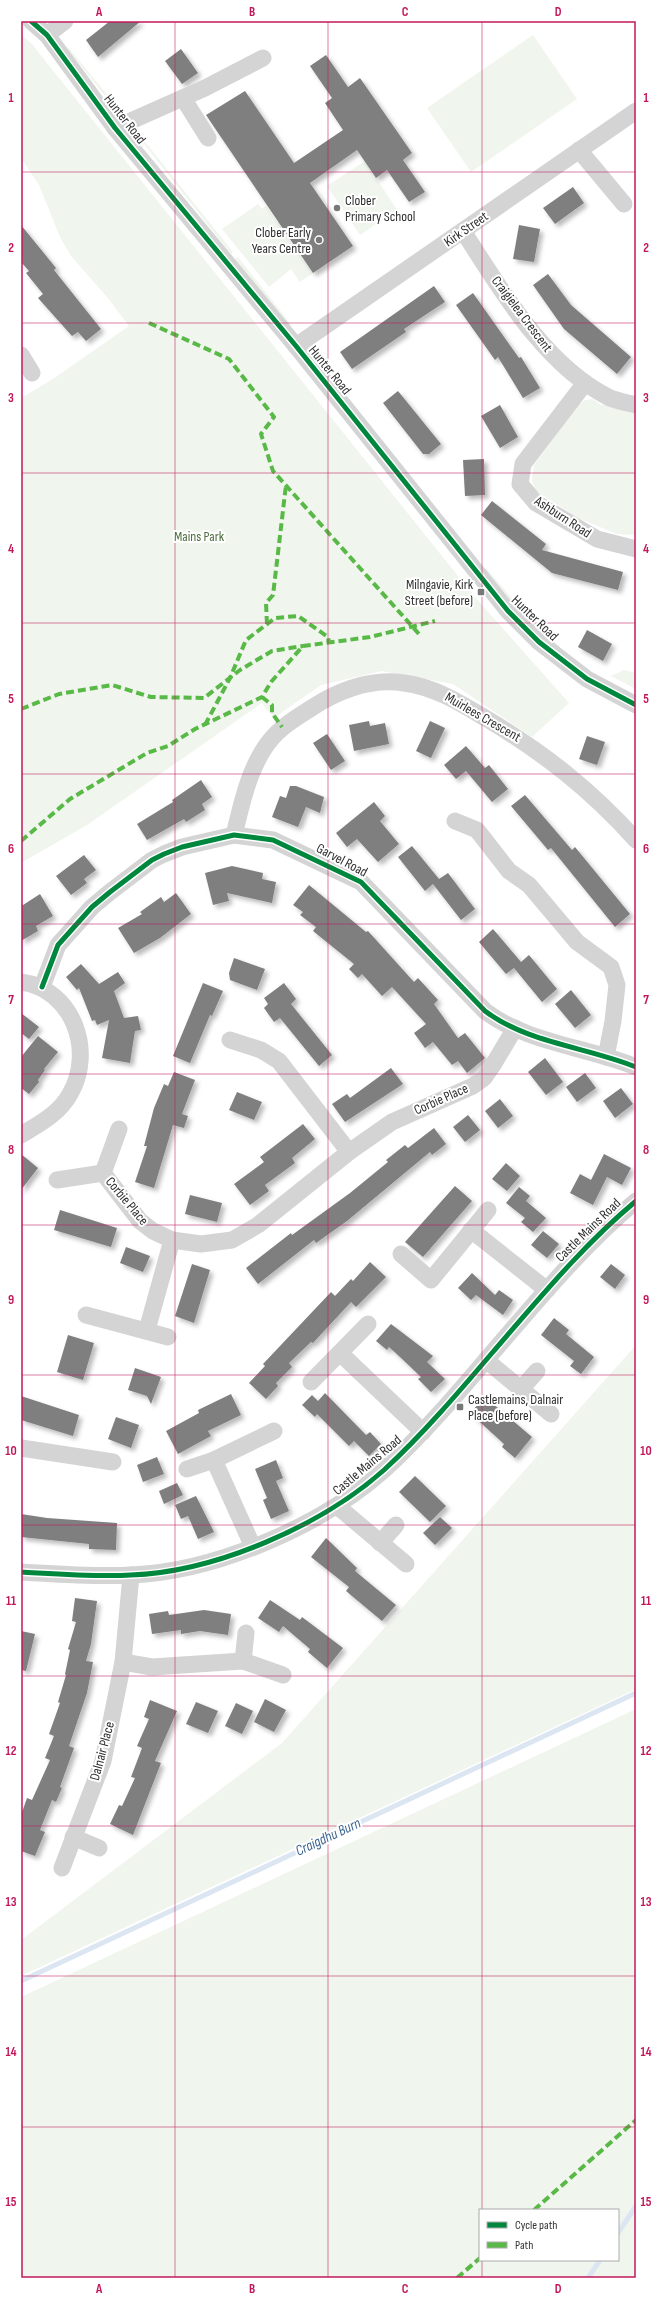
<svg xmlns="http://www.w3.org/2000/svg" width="657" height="2299" font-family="'Sofia Sans Condensed',sans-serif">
<defs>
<filter id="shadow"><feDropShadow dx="3.5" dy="3.5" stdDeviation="2" flood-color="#0004"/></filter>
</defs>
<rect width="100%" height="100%" fill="#fff"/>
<g fill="#f0f5ed" fill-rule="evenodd">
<polygon points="21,35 31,43 474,596 569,703 532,737 453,684 382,671 321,685 274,718 262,703 87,825 21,863 21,398 53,379 129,326 107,297 71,256 60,237 39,185 21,158"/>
<polygon points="533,35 577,99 471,172 427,108"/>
<polygon points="67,46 123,114 121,116 69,51"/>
<polygon points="138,133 233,252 231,254 137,135"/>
<polygon points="365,161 397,210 360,235 327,186"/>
<polygon points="258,204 262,209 266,206 277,222 279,220 287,232 285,234 313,273 300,282 291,269 269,287 222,229"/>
<polygon points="238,257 293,327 283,320 235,259"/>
<polygon points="593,399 601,405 606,404 636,412 636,535 617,534 578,518 536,491 532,481 534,465 577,406 585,400"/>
<polygon points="486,568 522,610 560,647 558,649 520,613 483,569"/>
<polygon points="624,670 636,673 636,689 611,676"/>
<polygon points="636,1345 636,1689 21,1976 21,1940 282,1743"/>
<path d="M 636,1709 L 636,2278 L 21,2278 L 21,1997 ZM 480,2210 L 618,2210 L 618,2260 L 480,2260 Z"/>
</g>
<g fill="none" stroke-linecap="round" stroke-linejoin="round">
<g stroke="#dbe6f2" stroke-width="5">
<polyline points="21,1981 636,1693"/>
<polyline points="618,2233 636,2206"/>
<polyline points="588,2278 600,2260"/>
</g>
</g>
<g fill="#7f7f7f" filter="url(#shadow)">
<polygon points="110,21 141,21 98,57 86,40"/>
<polygon points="181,49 198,73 182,84 165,61"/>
<polygon points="326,55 348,87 360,78 412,153 403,160 425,192 409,202 387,170 376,178 357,150 310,183 353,246 313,273 206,115 245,91 294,163 343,130 325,103 332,98 310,66"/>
<polygon points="573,187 584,203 555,224 543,208"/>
<polygon points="21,225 56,268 54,270 101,329 86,341 78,332 72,336 38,298 43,294 26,273 29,271 21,262"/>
<polygon points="519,225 540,229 534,262 513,259"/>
<polygon points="548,274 571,305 631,357 617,374 564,329 533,285"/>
<polygon points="434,286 445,302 404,329 406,332 352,369 340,352"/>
<polygon points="473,293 519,358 521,357 540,388 523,398 498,357 495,360 456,305"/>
<polygon points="398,391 441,444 429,454 423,454 383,403"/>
<polygon points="500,405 518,437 500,448 481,416"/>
<polygon points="484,459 485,495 465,496 463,460"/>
<polygon points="492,501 546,544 542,550 623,572 618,590 552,573 481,515"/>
<polygon points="587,630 612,644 603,661 578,647"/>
<polygon points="369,721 370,726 385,723 389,744 354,751 349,725"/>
<polygon points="430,721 445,728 431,758 416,751"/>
<polygon points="327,734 345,761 331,770 313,743"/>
<polygon points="587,736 605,742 597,765 579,759"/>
<polygon points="466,746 485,768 489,765 508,789 492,802 466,771 456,779 444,765"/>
<polygon points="201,780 212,797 202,804 205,810 186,822 184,819 147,840 137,824 173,802 172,800"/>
<polygon points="290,786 296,786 324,797 320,813 306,807 298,827 272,817 280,796 286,798"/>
<polygon points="525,795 572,850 575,847 630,914 615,927 551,848 548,850 511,806"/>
<polygon points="374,802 385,816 380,821 399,844 378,862 357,839 347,847 336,833"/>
<polygon points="412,846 439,879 448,873 475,909 461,920 433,884 425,891 398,857"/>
<polygon points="84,855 96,870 84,879 87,883 71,895 56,876"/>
<polygon points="232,866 263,873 262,879 276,882 272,903 227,893 229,901 213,905 205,873"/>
<polygon points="309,885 366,932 368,931 414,982 418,978 438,1000 434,1004 458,1038 465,1033 485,1058 467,1073 458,1061 452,1065 433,1042 425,1048 414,1033 426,1024 392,987 382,996 362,974 358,978 349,969 354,964 313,931 316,927 300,915 303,912 293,905"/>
<polygon points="176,893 191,914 160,938 134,953 118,928 142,914 140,912 161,897 164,902"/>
<polygon points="40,894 53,916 36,926 38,931 21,941 21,903 23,905"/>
<polygon points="493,929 521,962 529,955 557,989 542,1002 514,968 506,974 479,942"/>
<polygon points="234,958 265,969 257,990 230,980 229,973"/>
<polygon points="81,964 99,984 118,972 125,983 114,991 124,1018 138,1016 141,1030 135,1031 130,1063 102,1058 109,1020 97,1025 95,1020 92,1021 79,988 77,990 66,977"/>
<polygon points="203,983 223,991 212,1016 210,1015 190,1063 173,1056"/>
<polygon points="284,983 296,999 291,1004 332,1055 319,1066 280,1018 274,1022 264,1008 268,1004 264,998"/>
<polygon points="571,990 591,1015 575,1028 555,1004"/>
<polygon points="21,1013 39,1027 29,1039 21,1033"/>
<polygon points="38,1036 58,1052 44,1069 45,1070 38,1080 39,1082 29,1094 21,1088 21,1057"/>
<polygon points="545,1058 563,1082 546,1095 528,1072"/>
<polygon points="391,1068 403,1084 345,1122 332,1104 347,1094 350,1098"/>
<polygon points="174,1072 195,1080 182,1114 188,1116 184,1128 173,1125 154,1188 135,1182 147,1146 144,1146 154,1108 164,1084 168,1086"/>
<polygon points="585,1073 596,1088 577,1102 566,1087"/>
<polygon points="621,1088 633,1104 615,1118 603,1101"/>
<polygon points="237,1092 262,1102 254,1120 229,1110"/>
<polygon points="500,1099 513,1116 498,1128 485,1111"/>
<polygon points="468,1115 480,1130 465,1142 453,1127"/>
<polygon points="303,1124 315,1139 292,1158 295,1163 265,1185 269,1191 250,1205 234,1184 264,1162 260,1157"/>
<polygon points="434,1128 446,1144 432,1155 430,1152 347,1221 316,1243 314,1240 258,1284 246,1268 291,1233 292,1235 350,1193 388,1162 386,1160 405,1145 408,1148"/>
<polygon points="21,1154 38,1168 21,1190"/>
<polygon points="604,1154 631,1168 622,1185 607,1177 593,1205 570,1193 580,1174 591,1180"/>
<polygon points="506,1163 520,1176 507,1191 492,1179"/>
<polygon points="455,1186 472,1201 423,1257 405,1242"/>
<polygon points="519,1187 530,1196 526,1201 546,1218 533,1232 521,1222 525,1218 506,1203"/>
<polygon points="190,1195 222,1203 217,1222 185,1214"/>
<polygon points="60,1210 117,1228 111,1247 54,1230"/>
<polygon points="543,1231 559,1244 547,1258 531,1245"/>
<polygon points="126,1247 150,1256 143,1272 120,1263"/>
<polygon points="370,1262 386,1277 356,1307 351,1302 313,1343 311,1342 289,1363 292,1367 276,1383 278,1386 266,1399 249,1383 265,1366 263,1364 331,1292 335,1296 351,1279 353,1281"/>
<polygon points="192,1264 210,1270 194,1323 175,1316"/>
<polygon points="611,1264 625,1275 615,1289 600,1277"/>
<polygon points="472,1273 495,1295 499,1290 513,1300 503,1315 476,1295 471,1300 458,1288"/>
<polygon points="554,1318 569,1330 566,1334 594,1357 581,1374 570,1366 574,1361 541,1335"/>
<polygon points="391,1324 433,1356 427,1362 445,1379 431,1392 418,1379 421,1377 400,1357 389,1347 387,1350 376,1341"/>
<polygon points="68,1335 94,1343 83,1380 57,1372"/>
<polygon points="135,1368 161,1377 151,1404 147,1396 128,1390"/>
<polygon points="325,1393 366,1435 370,1432 381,1444 369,1456 354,1441 349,1446 317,1414 315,1417 302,1405 312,1395 318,1401"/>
<polygon points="231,1394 241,1415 208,1431 211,1436 178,1454 166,1431 199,1413 198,1410"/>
<polygon points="21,1396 79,1415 73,1436 21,1420"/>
<polygon points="485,1397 532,1437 515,1458 502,1447 504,1444 470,1413"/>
<polygon points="116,1417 139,1425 131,1448 108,1439"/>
<polygon points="157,1457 164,1474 143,1482 137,1465"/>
<polygon points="276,1460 283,1478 276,1481 289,1511 271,1519 263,1500 267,1498 255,1469"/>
<polygon points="415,1476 446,1506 430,1522 399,1492"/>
<polygon points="177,1483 183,1495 164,1504 159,1491"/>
<polygon points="196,1496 214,1532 198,1539 188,1516 181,1519 175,1505"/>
<polygon points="21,1514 47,1518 117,1523 116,1550 89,1549 89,1544 21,1537"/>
<polygon points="440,1517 452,1528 435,1545 423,1533"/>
<polygon points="326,1538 357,1568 355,1571 396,1605 382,1621 346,1591 349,1587 311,1557"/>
<polygon points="75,1598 97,1601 91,1644 86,1661 93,1662 87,1693 69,1746 74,1748 60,1787 62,1788 56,1802 52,1800 40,1830 45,1832 35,1856 21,1851 21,1815 27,1798 32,1800 50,1760 45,1758 54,1736 49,1734 60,1703 58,1702 66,1675 65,1674 70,1650 68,1649 76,1622 72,1621"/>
<polygon points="270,1600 300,1620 302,1617 343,1648 327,1668 308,1652 310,1649 283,1626 279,1632 258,1618"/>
<polygon points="204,1610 231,1614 228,1635 200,1631 181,1634 181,1630 152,1634 149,1614 168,1611 169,1615"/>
<polygon points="21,1631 35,1634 26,1671 21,1670"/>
<polygon points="265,1699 286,1710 274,1732 254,1722"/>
<polygon points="150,1700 177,1711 155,1761 161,1763 133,1835 110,1824 119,1805 122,1806 135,1778 131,1777 142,1748 137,1746 149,1719 144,1717"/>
<polygon points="196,1702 218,1711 208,1733 186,1724"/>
<polygon points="236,1703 253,1711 242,1734 225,1726"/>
</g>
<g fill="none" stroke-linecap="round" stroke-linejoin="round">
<g stroke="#d4d4d4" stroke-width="17">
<polyline points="31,21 47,35 115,128 296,346 508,611 539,642 587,679 636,705"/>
<polyline points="47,35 65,21"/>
<polyline points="183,98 208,138"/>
<polyline points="115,128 205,88 263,58"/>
<polyline points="579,150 624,204"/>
<path d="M 463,231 C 501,290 545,366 610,398 C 618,401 628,403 636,405"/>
<polyline points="296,346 636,111"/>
<polyline points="21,355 32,373"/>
<polyline points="585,383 523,464 520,484 536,503 597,539 636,549"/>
<polyline points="455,821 477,830 509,871 529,885 577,942 611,967 617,985 613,1021 606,1057"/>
<path d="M 234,835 C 241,807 247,777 262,752 C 274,731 292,720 313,707 C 340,690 371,678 404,683 C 435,687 460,703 487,719 C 544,753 591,790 636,840"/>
<path d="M 21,982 C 73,989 95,1051 70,1094 C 59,1114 39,1124 21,1135"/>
<path d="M 42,987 L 58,945 L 92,907 L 110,892 L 152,860 L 164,854 L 182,847 L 234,835 L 273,840 L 361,882 L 485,1011 C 527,1043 587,1047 636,1067"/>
<polyline points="230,1040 261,1050 279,1061 349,1152"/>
<polyline points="119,1129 103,1173 140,1221 153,1231 172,1240 201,1244 232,1240 258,1225 349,1152 392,1122 473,1086 484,1078 493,1065 515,1028"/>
<polyline points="57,1180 103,1173"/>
<polyline points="471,1230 547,1290"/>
<polyline points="401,1254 431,1280 488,1210"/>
<polyline points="86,1315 168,1337"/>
<polyline points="147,1330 172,1240"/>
<polyline points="340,1353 423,1432"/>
<polyline points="486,1360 551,1414"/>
<polyline points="311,1382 368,1324"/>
<polyline points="521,1389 537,1371"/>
<polyline points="21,1448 113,1462"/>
<polyline points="214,1460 253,1547"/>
<polyline points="187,1469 214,1460 274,1431"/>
<polyline points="337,1506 406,1564"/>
<polyline points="380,1543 396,1525"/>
<path d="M 21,1572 C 57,1574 95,1577 131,1575 C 215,1572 321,1526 384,1470 C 423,1434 458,1393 492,1353 C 538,1300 582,1246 636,1201"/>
<polyline points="243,1661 246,1633"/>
<polyline points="123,1662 152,1667 243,1661 283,1675"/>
<polyline points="73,1837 99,1848"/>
<polyline points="62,1868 103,1761 123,1662 131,1575"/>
</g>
<g stroke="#58b947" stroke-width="4" stroke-dasharray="8 4" stroke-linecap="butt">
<polyline points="149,323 229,359 274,417 261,434 273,471 419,634"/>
<polyline points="267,624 266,603 273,595 286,485"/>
<polyline points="262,697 272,705 272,713 282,727"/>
<polyline points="21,709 59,694 112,685 151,697 204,698 240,670 272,651 303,646"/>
<polyline points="205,725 230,678 246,640 275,618 298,616 328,637 329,643"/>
<polyline points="21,841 70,799 147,753 168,746 195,729 262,697 271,682 303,646 370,637 435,621"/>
<polyline points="534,2210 636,2120"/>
<polyline points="457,2278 480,2258"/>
</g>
<defs>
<g id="cycleway">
<polyline points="31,21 47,35 115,128 296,346 508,611 539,642 587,679 636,705"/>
<path d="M 42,987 L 58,945 L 92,907 L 110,892 L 152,860 L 164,854 L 182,847 L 234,835 L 273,840 L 361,882 L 485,1011 C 527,1043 587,1047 636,1067"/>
<path d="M 21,1572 C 57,1574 95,1577 131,1575 C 215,1572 321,1526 384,1470 C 423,1434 458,1393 492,1353 C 538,1300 582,1246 636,1201"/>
</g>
</defs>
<use href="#cycleway" stroke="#fff" stroke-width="8"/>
<use href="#cycleway" stroke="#00873e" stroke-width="5"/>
</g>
<path fill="none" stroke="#c2185b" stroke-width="1" stroke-opacity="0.55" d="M 175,21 L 175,2278M 328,21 L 328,2278M 482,21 L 482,2210M 21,172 L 636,172M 21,323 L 636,323M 21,473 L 636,473M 21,623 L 636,623M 21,774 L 636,774M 21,924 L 636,924M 21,1074 L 636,1074M 21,1225 L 636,1225M 21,1375 L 636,1375M 21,1525 L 636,1525M 21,1676 L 636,1676M 21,1826 L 636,1826M 21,1976 L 636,1976M 21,2127 L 636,2127M 482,2260 L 482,2278"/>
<g fill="#787878" stroke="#fff" stroke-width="1.5">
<circle cx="337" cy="208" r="4"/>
<circle cx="319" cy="240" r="4"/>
<rect x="477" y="588" width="8" height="8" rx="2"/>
<rect x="456" y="1403" width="8" height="8" rx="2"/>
</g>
<g text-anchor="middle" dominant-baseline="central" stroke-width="4" stroke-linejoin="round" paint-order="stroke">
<g font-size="14" fill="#303030" stroke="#fff">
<text transform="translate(125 119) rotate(52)">Hunter Road</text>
<text transform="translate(466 229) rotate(-35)">Kirk Street</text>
<text transform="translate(522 314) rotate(53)">Craigielea Crescent</text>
<text transform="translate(330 370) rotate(51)">Hunter Road</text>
<text transform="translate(563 517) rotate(33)">Ashburn Road</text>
<text transform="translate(535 618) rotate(44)">Hunter Road</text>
<text transform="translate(483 717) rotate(30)">Muirlees Crescent</text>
<text transform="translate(342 860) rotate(28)">Garvel Road</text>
<text transform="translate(441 1099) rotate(-24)">Corbie Place</text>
<text transform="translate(127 1201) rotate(50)">Corbie Place</text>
<text transform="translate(588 1230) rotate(-44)">Castle Mains Road</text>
<text transform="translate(367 1465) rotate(-40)">Castle Mains Road</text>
<text transform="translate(102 1751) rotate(-75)">Dalnair Place</text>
</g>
<g font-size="14" fill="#303030" stroke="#fff" text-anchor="start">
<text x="345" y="200">Clober<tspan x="345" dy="16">Primary School</tspan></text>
<text x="311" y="232" text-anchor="end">Clober Early<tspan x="311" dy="16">Years Centre</tspan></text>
<text x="473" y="584" text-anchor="end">Milngavie, Kirk<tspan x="473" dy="16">Street (before)</tspan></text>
<text x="468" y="1399">Castlemains, Dalnair<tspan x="468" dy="16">Place (before)</tspan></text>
</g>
<g font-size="14" fill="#4d6c3d" stroke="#fff">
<text x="199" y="536">Mains Park</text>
</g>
<g font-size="15" font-style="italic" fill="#3e6693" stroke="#fff">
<text transform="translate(328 1837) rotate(-25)">Craigdhu Burn</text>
</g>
</g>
<rect width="657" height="2299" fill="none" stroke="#ffffff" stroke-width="44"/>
<rect x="479" y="2209" width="140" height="52" fill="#ffffff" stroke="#acacac"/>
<rect x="487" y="2222" width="20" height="6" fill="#00873e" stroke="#acacac"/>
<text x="515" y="2229" font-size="12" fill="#303030">Cycle path</text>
<rect x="487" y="2242" width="20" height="6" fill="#58b947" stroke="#acacac"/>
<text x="515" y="2249" font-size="12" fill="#303030">Path</text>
<rect x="22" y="22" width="613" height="2255" fill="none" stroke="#c2185b" stroke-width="1.5"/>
<g font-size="13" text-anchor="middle" font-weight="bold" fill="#c2185b">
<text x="99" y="16">A</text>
<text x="252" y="16">B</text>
<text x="405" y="16">C</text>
<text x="558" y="16">D</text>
<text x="11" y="102">1</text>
<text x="646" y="102">1</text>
<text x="11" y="252">2</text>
<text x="646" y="252">2</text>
<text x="11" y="402">3</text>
<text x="646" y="402">3</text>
<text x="11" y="553">4</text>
<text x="646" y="553">4</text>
<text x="11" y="703">5</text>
<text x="646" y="703">5</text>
<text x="11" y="853">6</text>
<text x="646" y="853">6</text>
<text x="11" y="1004">7</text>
<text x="646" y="1004">7</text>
<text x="11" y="1154">8</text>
<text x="646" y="1154">8</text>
<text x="11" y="1304">9</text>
<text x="646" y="1304">9</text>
<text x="11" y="1455">10</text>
<text x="646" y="1455">10</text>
<text x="11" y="1605">11</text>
<text x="646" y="1605">11</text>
<text x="11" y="1755">12</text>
<text x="646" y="1755">12</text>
<text x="11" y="1906">13</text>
<text x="646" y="1906">13</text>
<text x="11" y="2056">14</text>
<text x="646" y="2056">14</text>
<text x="11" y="2206">15</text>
<text x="646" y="2206">15</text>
<text x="99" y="2293">A</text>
<text x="252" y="2293">B</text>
<text x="405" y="2293">C</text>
<text x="558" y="2293">D</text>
</g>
</svg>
